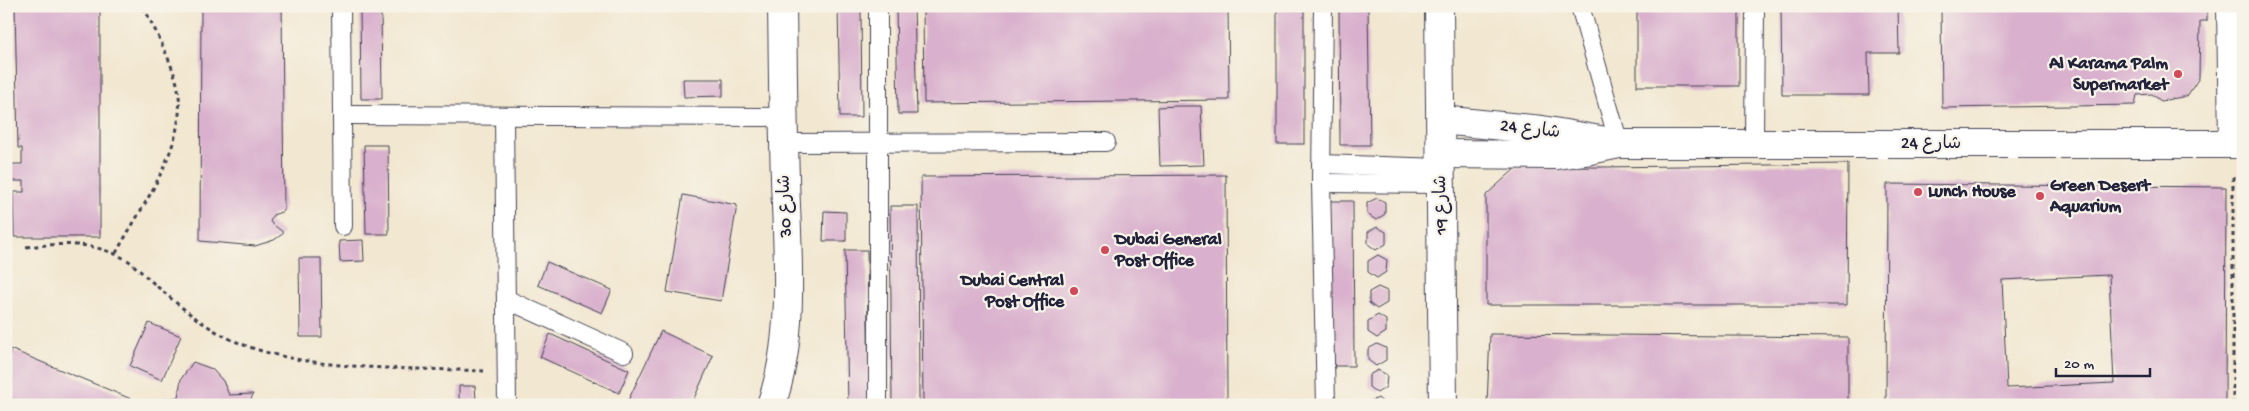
<svg xmlns="http://www.w3.org/2000/svg" width="2249" height="411" font-family="'Gochi Hand','Playpen Sans Arabic',sans-serif">
<rect width="100%" height="100%" fill="#f7f3e8"/>
<filter id="ink" filterUnits="userSpaceOnUse"><feTurbulence type="fractalNoise" baseFrequency=".02" numOctaves="2"/><feDisplacementMap in="SourceGraphic" scale="10" xChannelSelector="R" yChannelSelector="G"/><feConvolveMatrix kernelMatrix="1 2 1 2 8 2 1 2 1" color-interpolation-filters="sRGB"/></filter>
<filter id="wash" filterUnits="userSpaceOnUse"><feTurbulence type="fractalNoise" baseFrequency=".0096" numOctaves="4" result="noise"/><feDisplacementMap in="SourceGraphic" scale="20" xChannelSelector="R" yChannelSelector="G"/><feGaussianBlur stdDeviation="1.12" result="paint"/><feColorMatrix in="noise" values="0 0 0 0 0 0 0 0 0 0 0 0 0 0 0 0 0 1.4 0 .05"/><feComposite in="paint" operator="in"/></filter>
<g filter="url(#wash)">
<rect width="100%" height="100%" fill="#f2e7d0"/>
<g id="blocks">
<g fill="#d9b0cd" fill-rule="evenodd">
<polygon points="15,6 100,6 100,237 14,237 13,192 24,192 24,181 12,181 12,164 22,164 22,148 18,148"/>
<polygon points="201,6 282,6 284,211 273,215 270,222 284,233 274,240 255,246 200,241"/>
<polygon points="360,6 381,6 382,99 361,99"/>
<polygon points="838,6 861,6 862,117 840,117"/>
<polygon points="896,6 914,6 917,114 898,114"/>
<polygon points="923,6 1228,6 1229,100 924,103"/>
<rect x="1277" y="6" width="27" height="138"/>
<polygon points="1339,6 1368,6 1370,145 1340,145"/>
<rect x="1637" y="6" width="102" height="80"/>
<polygon points="1781,6 1898,6 1899,53 1868,53 1869,95 1782,95"/>
<polygon points="1941,6 2207,6 2207,21 2200,21 2199,78 2187,96 2161,101 2152,94 2137,95 2135,105 1942,108"/>
<polygon points="683,79 723,79 723,96 684,97"/>
<polygon points="1177,106 1201,106 1204,165 1160,166 1158,107"/>
<polygon points="364,145 388,145 389,234 366,234"/>
<polygon points="1848,164 1847,305 1486,305 1486,195 1516,168"/>
<polygon points="1226,175 1227,405 923,405 921,177"/>
<path d="M 1887,184 L 2226,187 L 2225,405 L 1886,405 ZM 2109,275 L 2114,383 L 2007,388 L 2002,280 Z"/>
<polygon points="683,195 737,205 721,301 667,292"/>
<polygon points="1377,198 1385,202 1385,214 1376,220 1367,214 1367,203"/>
<polygon points="1329,201 1353,201 1354,366 1330,366"/>
<polygon points="890,206 918,206 919,405 892,405"/>
<polygon points="824,211 846,212 846,241 823,241"/>
<polygon points="1377,227 1386,232 1386,244 1376,250 1368,244 1368,232"/>
<polygon points="363,240 364,261 340,262 339,241"/>
<polygon points="845,250 867,250 869,405 848,405"/>
<polygon points="1378,255 1387,260 1386,272 1377,278 1368,272 1368,261"/>
<polygon points="299,258 321,258 322,337 300,337"/>
<polygon points="547,262 612,290 602,313 538,285"/>
<polygon points="1378,287 1387,291 1387,303 1377,309 1369,303 1369,292"/>
<polygon points="1378,315 1386,320 1386,332 1377,338 1368,332 1368,321"/>
<polygon points="149,323 181,336 162,380 130,366"/>
<polygon points="661,331 713,356 691,405 626,405"/>
<polygon points="550,334 629,370 619,393 540,357"/>
<polygon points="1490,334 1848,337 1848,405 1487,405"/>
<polygon points="1377,344 1386,348 1386,360 1376,366 1368,360 1368,349"/>
<polygon points="10,349 136,401 134,405 6,405"/>
<polygon points="193,362 212,369 223,381 229,395 253,394 249,405 163,405 165,399 178,397 181,379"/>
<polygon points="1378,370 1387,375 1386,387 1377,393 1369,387 1369,375"/>
<polygon points="459,386 475,386 476,400 459,400"/>
<polygon points="1378,398 1386,405 1368,405 1368,403"/>
</g>
</g>
</g>
<g filter="url(#ink)">
<use href="#blocks" fill-opacity="0" stroke="#414051" stroke-width="1"/>
<g fill="none" stroke-linecap="round" stroke-linejoin="round">
<defs>
<g id="service">
<polyline points="341,6 343,226"/>
<polyline points="878,6 878,405"/>
<polyline points="1323,6 1321,183 1326,405"/>
<polyline points="1580,6 1619,144"/>
<polyline points="342,115 784,117"/>
<polyline points="504,116 507,405"/>
<polyline points="784,143 1106,142"/>
<polyline points="1754,144 1755,6"/>
<polyline points="1321,164 1442,168"/>
<polyline points="1321,183 1442,184"/>
<polyline points="506,299 624,353"/>
</g>
<g id="minor">
<polyline points="1439,6 1443,405"/>
<polyline points="2231,6 2233,144"/>
<polyline points="1441,120 1542,130 1606,141"/>
<polyline points="1441,154 1557,155 1585,151 1619,144 2243,144"/>
<path d="M 771,405 C 796,336 787,250 785,178 C 783,121 783,63 782,6"/>
</g>
</defs>
<use href="#service" stroke="#414051" stroke-width="20"/>
<use href="#minor" stroke="#414051" stroke-width="30"/>
<g stroke="#414051" stroke-width="3" stroke-dasharray="4 4" stroke-linecap="butt">
<path d="M 26,247 C 64,243 94,241 129,261 C 159,288 192,320 228,338 C 300,373 404,367 484,371"/>
<path d="M 116,253 C 143,204 193,138 176,80 C 168,54 155,30 143,6"/>
<polyline points="2233,405 2233,173"/>
</g>
<use href="#service" stroke="#fff" stroke-width="18"/>
<use href="#minor" stroke="#fff" stroke-width="28"/>
</g>
</g>
<g fill="#d1495b" stroke="#f7f3e8" stroke-width="2">
<circle cx="2178" cy="74" r="5"/>
<circle cx="1918" cy="192" r="5"/>
<circle cx="2040" cy="196" r="5"/>
<circle cx="1105" cy="250" r="5"/>
<circle cx="1074" cy="291" r="5"/>
</g>
<g text-anchor="middle" dominant-baseline="central" stroke-width="4.5" stroke-linejoin="round" paint-order="stroke">
<g font-size="18" font-weight="bold" fill="#22223b" stroke="#f7f3e8" text-anchor="start">
<text x="2168" y="64" text-anchor="end">Al Karama Palm<tspan x="2168" dy="21">Supermarket</tspan></text>
<text x="2050" y="186">Green Desert<tspan x="2050" dy="21">Aquarium</tspan></text>
<text x="1928" y="192">Lunch House</text>
<text x="1115" y="240">Dubai General<tspan x="1115" dy="21">Post Office</tspan></text>
<text x="1064" y="281" text-anchor="end">Dubai Central<tspan x="1064" dy="21">Post Office</tspan></text>
</g>
<g font-size="18" fill="#22223b" stroke="#f7f3e8">
<text transform="translate(1530 130) rotate(7)">شارع 24</text>
<text x="1931" y="144">شارع 24</text>
<text transform="translate(1442 205) rotate(-91)">شارع 19</text>
<text transform="translate(786 206) rotate(-92)">شارع 30</text>
</g>
</g>
<rect width="2249" height="411" fill="none" stroke="#f7f3e8" stroke-width="25"/>
<path d="M2056 368v8h94v-8" fill="none" stroke="#22223b" stroke-width="2.5"/>
<text x="2064" y="368" font-size="15" fill="#22223b" stroke="#f7f3e8" stroke-width="4" paint-order="stroke">20 m</text>
</svg>
